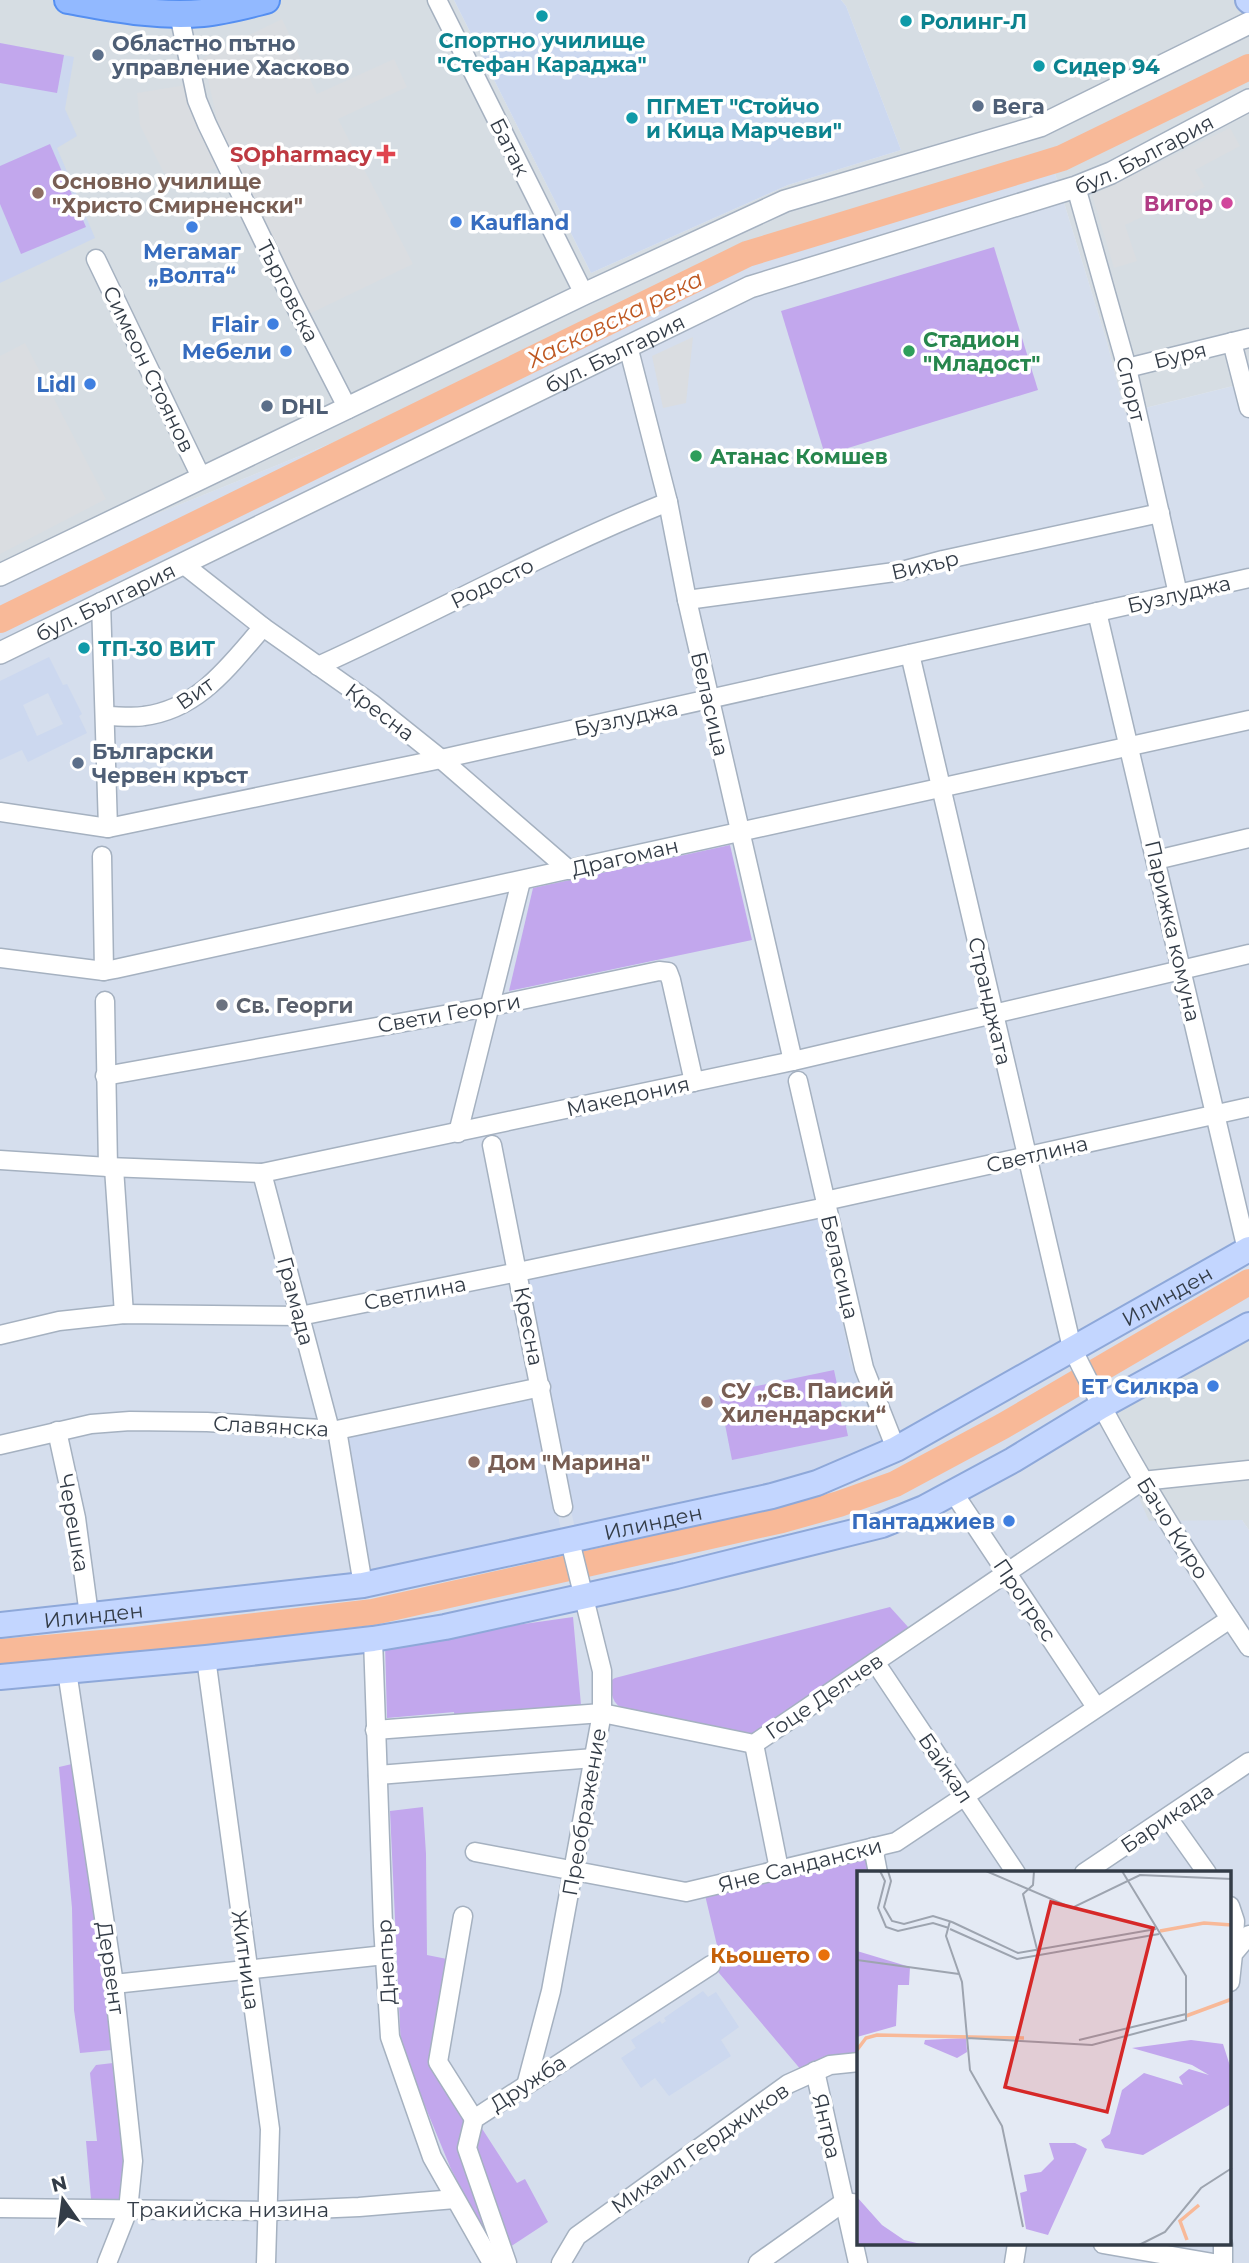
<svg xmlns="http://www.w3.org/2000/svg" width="1249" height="2263" font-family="Montserrat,sans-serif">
<rect width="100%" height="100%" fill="#e4eaf4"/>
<path fill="#d5deed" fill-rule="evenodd" d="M 1053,167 L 1107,342 L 1125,413 L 1249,382 L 1249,1325 L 1149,1520 L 1242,1520 L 1249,1530 L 1249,2263 L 0,2263 L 0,577 L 436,401 L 594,334 L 644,304 L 675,290 ZM 859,1873 L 1230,1873 L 1230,2244 L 859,2244 Z"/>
<g fill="#d6dde3">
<polygon points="0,0 454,0 591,273 788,185 901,150 846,6 841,0 1249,0 1249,382 1125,413 1107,342 1053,167 674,290 644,304 594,334 436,401 0,577"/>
<polygon points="1249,1325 1249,1530 1242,1520 1149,1521 1100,1407"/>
</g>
<g fill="#ccd8ef" fill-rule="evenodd">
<polygon points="454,0 841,0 846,6 901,150 788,185 591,273"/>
<polygon points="0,43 74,57 65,109 77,136 57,148 95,238 0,283"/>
<path d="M 49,657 L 63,685 L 67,684 L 82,714 L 79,716 L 87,733 L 28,762 L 22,750 L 0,760 L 0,681 ZM 48,693 L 63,724 L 37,736 L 23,705 Z"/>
<polygon points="820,1216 851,1363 882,1441 836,1467 753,1491 575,1529 522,1277"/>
<polygon points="534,1395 562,1535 367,1578 342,1434"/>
<polygon points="703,1991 708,1997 716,1992 739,2027 721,2040 731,2056 669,2096 655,2078 641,2088 621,2058 636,2048 631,2040 660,2021 662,2024 666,2021 664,2018"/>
</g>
<g fill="#c2a7ed">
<polygon points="0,43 64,55 57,93 0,83"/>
<polygon points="50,144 86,227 21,254 0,204 0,166"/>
<polygon points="994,247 1038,390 825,455 781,311"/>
<polygon points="730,845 752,940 509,991 533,888"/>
<polygon points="834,1370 848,1436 732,1460 719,1394"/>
<path d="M 890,1607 L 909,1628 L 752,1734 L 624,1710 C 612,1703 611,1694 610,1681 L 615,1678 Z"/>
<polygon points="573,1617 581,1705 464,1722 455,1720 454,1712 387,1718 385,1644"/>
<polygon points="72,1764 104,1979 112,2050 80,2053 74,2010 72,1908 59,1767"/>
<polygon points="423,1807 426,1854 427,1955 447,1959 428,2064 468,2123 500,2263 451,2169 401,2048 390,1811"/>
<polygon points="872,1851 875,1873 859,1873 859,2056 802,2071 714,1967 721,1962 704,1891"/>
<polygon points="113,2063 124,2163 120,2200 91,2199 86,2141 97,2141 90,2073 96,2065"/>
<polygon points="481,2127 517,2183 525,2179 548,2222 507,2249 472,2151"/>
</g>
<g fill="#dadde1">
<polygon points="282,19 317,94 394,59 407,87 338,119 413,264 309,314 220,132 203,58"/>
<polygon points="186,85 220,166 172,189 140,125 137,93"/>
<polygon points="1230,128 1240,146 1195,170 1205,187 1125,225 1137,261 1114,268 1092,195"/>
<polygon points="693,337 686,403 663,408 652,356"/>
<polygon points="25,343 106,499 0,554 0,356"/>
</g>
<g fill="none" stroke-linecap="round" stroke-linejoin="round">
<g stroke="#f8b998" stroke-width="26">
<polyline points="0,620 747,254 1062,158 1249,67"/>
<polyline points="0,1652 135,1640 373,1612 782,1520 839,1504 895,1484 1003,1426 1249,1282"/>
</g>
<defs>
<g id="minor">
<polyline points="437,0 584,294"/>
<polyline points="179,14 197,100 207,124 290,296 348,409"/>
<polyline points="1076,187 1127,368 1178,594"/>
<polyline points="96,259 202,479"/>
<polyline points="1232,342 1249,408"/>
<polyline points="628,346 668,502 687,600 793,1061"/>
<polyline points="1127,368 1249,338"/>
<polyline points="183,564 263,627 371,703 441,759 569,870"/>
<polyline points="687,600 902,571 943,560 1160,513"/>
<polyline points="101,602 108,828"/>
<polyline points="1097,612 1247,1250"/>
<path d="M 910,654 L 1072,1348 C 1123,1453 1184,1550 1249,1647"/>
<path d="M 318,666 C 435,613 548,550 668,502"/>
<path d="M 106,716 C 118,716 132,718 144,716 C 199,709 229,666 263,627"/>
<polyline points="0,812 108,828 441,759 1249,578"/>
<polyline points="102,856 104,971"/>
<polyline points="1156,860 1249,838"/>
<polyline points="0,958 104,971 115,969 1249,720"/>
<polyline points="105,1001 108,1167 114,1168 124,1314"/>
<polyline points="105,1076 488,1007 659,971 668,972 671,980 694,1082"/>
<polyline points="798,1081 864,1368 896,1449"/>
<polyline points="458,1133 521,881"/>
<polyline points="492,1145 563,1507"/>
<polyline points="0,1160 108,1167 262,1173 793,1061 1249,954"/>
<polyline points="262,1173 330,1430"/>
<polyline points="825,1201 1249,1107"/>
<polyline points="0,1335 59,1321 124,1314 300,1316 518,1272 826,1207"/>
<polyline points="337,1430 363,1585"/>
<polyline points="57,1431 76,1518 89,1615"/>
<polyline points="0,1445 91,1424 130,1421 207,1422 337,1430 541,1387"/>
<polyline points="953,1492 1096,1707"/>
<polyline points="373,1639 383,1926 390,2037 432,2157 492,2263"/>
<polyline points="206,1658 270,2129 266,2263"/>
<polyline points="875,1662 1016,1873"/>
<polyline points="67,1671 114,1984 133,2161 128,2210 107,2263"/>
<polyline points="375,1730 602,1713 754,1744 1142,1481 1249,1470"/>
<polyline points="754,1744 779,1869"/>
<polyline points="378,1775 594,1758"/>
<polyline points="1168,1818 1207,1873"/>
<polyline points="873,1847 878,1873"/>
<polyline points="475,1852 686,1892 896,1842 1230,1619"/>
<polyline points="1084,1873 1249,1762"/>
<polyline points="1230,1906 1235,1921 1233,1954"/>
<polyline points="463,1916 438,2062 474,2119"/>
<polyline points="1230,1982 1233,1954 1249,1935"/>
<polyline points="114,1984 385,1955"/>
<polyline points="815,2071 858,2263"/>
<polyline points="527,2082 551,1991 602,1713 602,1671 570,1541"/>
<polyline points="0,2208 268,2211 359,2207 455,2199"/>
<polyline points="1103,2244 1213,2263"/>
<polyline points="1223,2244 1223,2263"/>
<polyline points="507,2263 467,2148 474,2119 711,1965"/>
<polyline points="561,2263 577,2236 788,2084 830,2065 859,2062"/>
<polyline points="758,2263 844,2202 859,2204"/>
<polyline points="1014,2263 1017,2244"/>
</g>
<g id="tertiary">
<polyline points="0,575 584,294 785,201 1040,126 1249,23"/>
<path id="s1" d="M 0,653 L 750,287 L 1076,187 L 1111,173 L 1249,100"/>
</g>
<g id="secondary">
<polyline points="1248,0 1249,1"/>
<path id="s2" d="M 0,1625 L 363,1585 L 772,1496 L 817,1483 L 896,1449 L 1249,1249"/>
<polyline points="0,1677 206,1658 373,1639 445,1627 676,1576 882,1525 924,1508 1013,1460 1100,1407 1249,1325"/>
</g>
<path id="primary" d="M 68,0 C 113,8 157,17 203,13 C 224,11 246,5 266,0"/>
</defs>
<use href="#minor" stroke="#a5b1c0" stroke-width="21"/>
<use href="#tertiary" stroke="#a5b1c0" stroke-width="24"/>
<use href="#secondary" stroke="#8ea8d9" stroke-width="28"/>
<use href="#primary" stroke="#558ff1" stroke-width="30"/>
<use href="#minor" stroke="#fff" stroke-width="18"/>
<use href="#tertiary" stroke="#fff" stroke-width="21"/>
<use href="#secondary" stroke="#c3d6ff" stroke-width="24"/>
<use href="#primary" stroke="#92b9ff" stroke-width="26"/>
</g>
<g fill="#0f9aa8" stroke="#fff" stroke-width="2.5">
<circle cx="542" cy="16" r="7"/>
<circle cx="906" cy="21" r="7"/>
<circle cx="1039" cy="66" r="7"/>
<circle cx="632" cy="118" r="7"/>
<circle cx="84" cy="648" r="7"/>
</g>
<g fill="#5c6f8a" stroke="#fff" stroke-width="2.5">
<circle cx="98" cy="55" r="7"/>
<circle cx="978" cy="106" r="7"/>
<circle cx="267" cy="406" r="7"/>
<circle cx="78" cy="763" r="7"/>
</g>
<path fill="#e0444e" stroke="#fff" stroke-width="2.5" d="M382.5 143.5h7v7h7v7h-7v7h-7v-7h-7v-7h7z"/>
<g fill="#8d6e63" stroke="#fff" stroke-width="2.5">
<circle cx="38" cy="193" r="7"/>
<circle cx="707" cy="1402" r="7"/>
<circle cx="474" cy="1462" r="7"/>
</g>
<circle fill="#d1479c" stroke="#fff" stroke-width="2.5" cx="1227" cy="203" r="7"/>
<g fill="#3f7fe0" stroke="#fff" stroke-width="2.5">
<circle cx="456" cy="222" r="7"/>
<circle cx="192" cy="227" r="7"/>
<circle cx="273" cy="324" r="7"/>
<circle cx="286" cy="351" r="7"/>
<circle cx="90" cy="384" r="7"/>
<circle cx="1213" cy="1386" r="7"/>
<circle cx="1009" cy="1521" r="7"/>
</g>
<g fill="#2e9e5b" stroke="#fff" stroke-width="2.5">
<circle cx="909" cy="351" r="7"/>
<circle cx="696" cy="456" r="7"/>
</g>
<circle fill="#6b7280" stroke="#fff" stroke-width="2.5" cx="222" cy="1005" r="7"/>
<circle fill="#e8710a" stroke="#fff" stroke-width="2.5" cx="824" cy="1955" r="7"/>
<g text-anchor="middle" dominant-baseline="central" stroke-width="7" stroke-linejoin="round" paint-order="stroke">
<g font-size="21" font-weight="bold" fill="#0d838f" stroke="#fff" text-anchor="start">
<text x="920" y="21">Ролинг-Л</text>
<text x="542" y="40" text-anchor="middle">Спортно училище<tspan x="542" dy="24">"Стефан Караджа"</tspan></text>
<text x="1053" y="66">Сидер 94</text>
<text x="646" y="106">ПГМЕТ "Стойчо<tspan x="646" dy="24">и Кица Марчеви"</tspan></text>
<text x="98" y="648">ТП-30 ВИТ</text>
</g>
<g font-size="21" font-weight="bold" fill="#4e5e75" stroke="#fff" text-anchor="start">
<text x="112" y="43">Областно пътно<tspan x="112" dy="24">управление Хасково</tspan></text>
<text x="992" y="106">Вега</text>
<text x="281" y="406">DHL</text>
<text x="92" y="751">Български<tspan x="92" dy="24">Червен кръст</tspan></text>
</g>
<g font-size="21" fill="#333c47" stroke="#fff">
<text transform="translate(510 147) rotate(63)">Батак</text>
<text stroke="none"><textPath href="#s1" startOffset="1251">бул. България</textPath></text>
<text transform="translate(288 291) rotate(63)">Търговска</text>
<text stroke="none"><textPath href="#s1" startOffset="684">бул. България</textPath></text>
<text transform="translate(1180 355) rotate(-14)">Буря</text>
<text transform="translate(149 369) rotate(64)">Симеон Стоянов</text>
<text transform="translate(1131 389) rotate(76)">Спорт</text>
<text transform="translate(925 565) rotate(-13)">Вихър</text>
<text transform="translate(492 583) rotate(-26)">Родосто</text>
<text transform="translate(1179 594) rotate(-13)">Бузлуджа</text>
<text stroke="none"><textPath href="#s1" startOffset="117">бул. България</textPath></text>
<text transform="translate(195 693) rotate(-35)">Вит</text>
<text transform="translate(710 704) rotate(77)">Беласица</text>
<text transform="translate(380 712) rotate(37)">Кресна</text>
<text transform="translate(626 718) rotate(-12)">Бузлуджа</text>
<text transform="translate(625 857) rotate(-13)">Драгоман</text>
<text transform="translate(1173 931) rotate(77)">Парижка комуна</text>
<text transform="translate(990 1001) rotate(77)">Странджата</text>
<text transform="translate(449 1013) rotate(-10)">Свети Георги</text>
<text transform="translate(628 1096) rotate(-12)">Македония</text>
<text transform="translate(1037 1154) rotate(-13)">Светлина</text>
<text transform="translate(840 1267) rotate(77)">Беласица</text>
<text transform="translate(415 1293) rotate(-11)">Светлина</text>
<text stroke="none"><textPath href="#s2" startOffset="1228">Илинден</textPath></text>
<text transform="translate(296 1301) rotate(75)">Грамада</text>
<text transform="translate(529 1326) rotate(79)">Кресна</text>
<text transform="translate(271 1426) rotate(3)">Славянска</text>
<text transform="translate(74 1523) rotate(80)">Черешка</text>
<text stroke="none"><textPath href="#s2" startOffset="662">Илинден</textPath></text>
<text transform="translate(1173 1528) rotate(58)">Бачо Киро</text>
<text transform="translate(1025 1600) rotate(56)">Прогрес</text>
<text stroke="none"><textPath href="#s2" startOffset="94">Илинден</textPath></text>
<text transform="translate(824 1696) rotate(-34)">Гоце Делчев</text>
<text transform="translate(946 1768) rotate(56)">Байкал</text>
<text transform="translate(584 1812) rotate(-80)">Преображение</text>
<text transform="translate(1167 1818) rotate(-34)">Барикада</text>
<text transform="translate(800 1865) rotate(-14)">Яне Сандански</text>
<text transform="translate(246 1960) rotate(82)">Житница</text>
<text transform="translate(386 1962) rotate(-93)">Днепър</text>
<text transform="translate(111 1968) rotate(82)">Дервент</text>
<text transform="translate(528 2083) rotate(-33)">Дружба</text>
<text transform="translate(827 2126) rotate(77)">Янтра</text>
<text transform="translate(700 2148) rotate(-35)">Михаил Герджиков</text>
<text x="228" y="2209">Тракийска низина</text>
</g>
<g font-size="21" font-weight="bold" fill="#be3a42" stroke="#fff" text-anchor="end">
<text x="372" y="154">SOpharmacy</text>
</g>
<g font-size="21" font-weight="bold" fill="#785e54" stroke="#fff" text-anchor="start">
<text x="52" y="181">Основно училище<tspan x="52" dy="24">"Христо Смирненски"</tspan></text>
<text x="721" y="1390">СУ „Св. Паисий<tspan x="721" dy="24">Хилендарски“</tspan></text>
<text x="488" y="1462">Дом "Марина"</text>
</g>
<g font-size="21" font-weight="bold" fill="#b23c85" stroke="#fff" text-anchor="end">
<text x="1213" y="203">Вигор</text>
</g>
<g font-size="21" font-weight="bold" fill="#366cbe" stroke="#fff" text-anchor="end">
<text x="470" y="222" text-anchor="start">Kaufland</text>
<text x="192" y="251" text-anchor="middle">Мегамаг<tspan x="192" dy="24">„Волта“</tspan></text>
<text x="259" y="324">Flair</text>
<text x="272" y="351">Мебели</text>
<text x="76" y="384">Lidl</text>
<text x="1199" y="1386">ЕТ Силкра</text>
<text x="995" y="1521">Пантаджиев</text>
</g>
<g font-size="21" font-weight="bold" fill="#27864d" stroke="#fff" text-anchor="start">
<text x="923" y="339">Стадион<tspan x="923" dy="24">"Младост"</tspan></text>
<text x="710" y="456">Атанас Комшев</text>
</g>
<g font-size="21" font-weight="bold" fill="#5b616d" stroke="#fff" text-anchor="start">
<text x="236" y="1005">Св. Георги</text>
</g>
<g font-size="21" font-weight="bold" fill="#c56008" stroke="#fff" text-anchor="end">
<text x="810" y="1955">Кьошето</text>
</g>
<g font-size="23" font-style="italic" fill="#be5720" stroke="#fff">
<text transform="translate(615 319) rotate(-26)">Хасковска река</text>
</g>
</g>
<g transform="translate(857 1871)">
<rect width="374" height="374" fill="#e4eaf4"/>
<path d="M 0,80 L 53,96 L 52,114 L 41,114 L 39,155 L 0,166 ZM 109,167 L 110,181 L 100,187 L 67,173 L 68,169 ZM 334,169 L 366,173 L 374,198 L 374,233 L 286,284 L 248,277 L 244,269 L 253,263 L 265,219 L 287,202 L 326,214 L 322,206 L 332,198 L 352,204 L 335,194 L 275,177 ZM 192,272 L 218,272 L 230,278 L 191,364 L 169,358 L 163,322 L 170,320 L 167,304 L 184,301 L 197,288 ZM 0,326 L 25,354 L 47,369 L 68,374 L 119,374 L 0,374 Z" fill="#c2a7ed"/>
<path fill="none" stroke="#f8b998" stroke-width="3.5" d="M 303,60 L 347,52 L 375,54M 329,145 L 375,128M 0,179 L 9,167 L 20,164 L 167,167M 330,369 L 323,350 L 342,334"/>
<path fill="none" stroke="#9da4af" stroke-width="2" d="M 23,0 L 28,10 L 21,37 L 29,56 L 41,60 L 76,52 L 92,57M 31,0 L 34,10 L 27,36 L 35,50 L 47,53 L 76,45 L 95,51M 129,0 L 215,37 L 283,4 L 375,8M 177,0 L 176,14 L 166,23 L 181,82M 93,50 L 89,65 L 105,111 L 113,199 L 145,255 L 166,356M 95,51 L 161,82 L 299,58M 93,58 L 160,88 L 302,63M 0,89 L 102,103M 110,167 L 235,174 L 329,149 L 329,105 L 265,0M 222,169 L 329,143M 282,374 L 308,361 L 344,317 L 375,297"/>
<path fill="#d62828" fill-opacity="0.15" stroke="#d62828" stroke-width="3.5" d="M 194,31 L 296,57 L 250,241 L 148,216 Z"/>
<rect width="374" height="374" fill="none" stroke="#333c47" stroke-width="3.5"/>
</g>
<g transform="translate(63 2200) rotate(346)" stroke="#ffffff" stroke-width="5" paint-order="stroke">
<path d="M0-5L12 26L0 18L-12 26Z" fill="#333c47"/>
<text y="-10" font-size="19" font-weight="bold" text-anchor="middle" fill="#333c47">N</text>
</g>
</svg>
